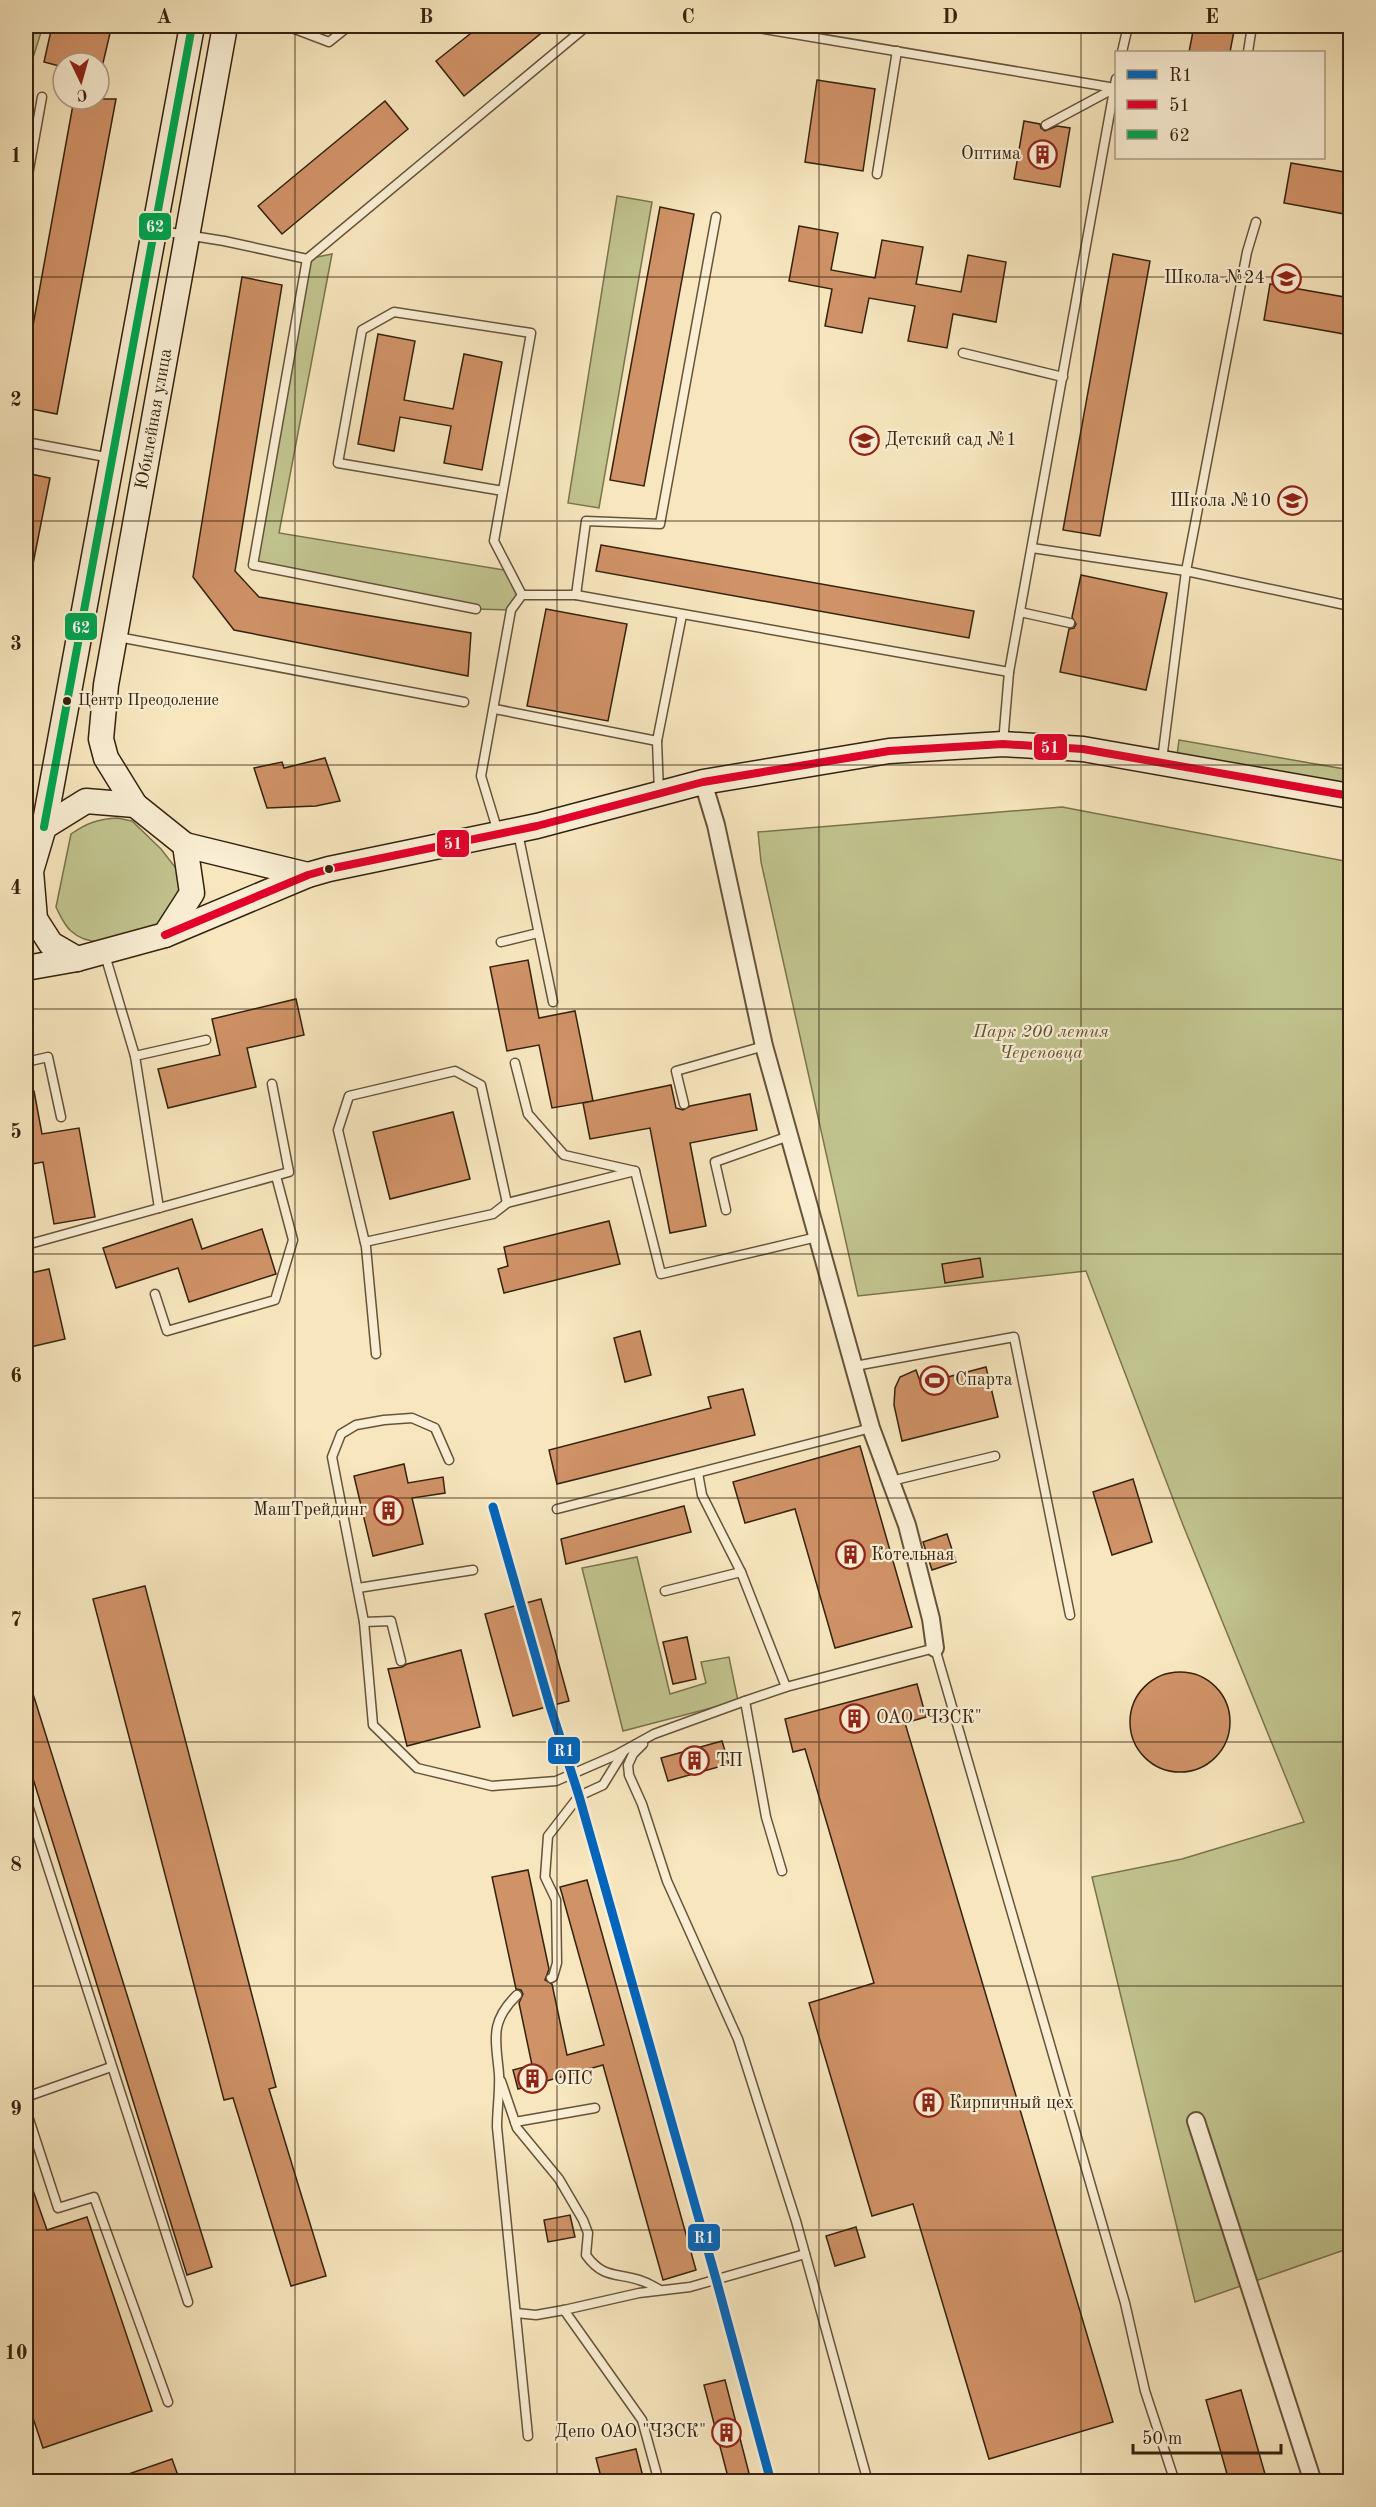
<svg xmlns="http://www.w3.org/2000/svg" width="1376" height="2507" font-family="'Old Standard TT',serif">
<rect width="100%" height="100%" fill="#f7e6be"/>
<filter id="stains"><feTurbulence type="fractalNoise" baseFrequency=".00333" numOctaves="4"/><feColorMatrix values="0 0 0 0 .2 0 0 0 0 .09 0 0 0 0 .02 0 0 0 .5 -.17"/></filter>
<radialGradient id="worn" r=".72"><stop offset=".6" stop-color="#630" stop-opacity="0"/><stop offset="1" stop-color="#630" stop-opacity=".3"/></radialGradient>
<g fill="#c1c48f" stroke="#7b734e" stroke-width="1.5">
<polygon points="26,26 43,26 26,80"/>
<polygon points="617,196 652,202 599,508 568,503"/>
<polygon points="332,254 279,533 510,571 522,595 511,610 476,609 253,565 307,259"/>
<polygon points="1179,740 1350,770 1350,785 1177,756"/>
<polygon points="1062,807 1350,862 1350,2248 1195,2302 1092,1877 1182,1859 1304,1822 1183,1525 1086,1271 858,1296 761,862 758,832"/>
<path d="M 117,818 L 132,821 L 161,849 L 182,876 L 185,889 L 160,928 C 134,935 94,953 71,931 C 64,925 60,915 56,907 L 71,834 C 87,823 98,819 117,818 Z"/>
<polygon points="637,1557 670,1694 706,1683 701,1662 729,1657 738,1701 623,1731 582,1568"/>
</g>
<g fill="#d09267" stroke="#35220e" stroke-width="1.5">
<polygon points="52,26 95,26 111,29 103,63 63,63 63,67 44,62"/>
<polygon points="480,26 550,26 464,96 436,61"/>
<polygon points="1194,26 1235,26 1230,52 1189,52"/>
<polygon points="817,80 875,89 863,171 805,162"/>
<polygon points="74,99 116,99 57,414 26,408 26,364"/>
<polygon points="385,101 408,129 282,234 258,206"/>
<polygon points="1024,121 1040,124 1041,128 1045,131 1057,126 1070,128 1060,187 1014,179"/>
<polygon points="1291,163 1350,173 1350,215 1284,203"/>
<polygon points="660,207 694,214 644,486 610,480"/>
<polygon points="799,226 838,233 831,270 875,278 882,240 923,247 916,284 961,292 968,255 1006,262 996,322 953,314 947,348 908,341 915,306 869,298 862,333 825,326 832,289 789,281"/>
<polygon points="1113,254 1150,261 1100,536 1063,530"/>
<polygon points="242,277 282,285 235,571 259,597 471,633 468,676 234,630 193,577"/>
<polygon points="1270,284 1350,298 1350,335 1264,320"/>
<polygon points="378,334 415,341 404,400 453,409 464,354 502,362 482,470 444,463 451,426 400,417 394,451 358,444"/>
<polygon points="26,473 50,478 33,564 26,563"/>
<polygon points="601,545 974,611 969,638 596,571"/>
<polygon points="1081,575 1167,593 1146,690 1060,672 1069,629 1074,628 1076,624 1072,617"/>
<polygon points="546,609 627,624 608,721 527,706"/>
<polygon points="325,758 340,801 316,806 267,808 254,768 282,762 284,768"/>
<polygon points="528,960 539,1018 575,1011 593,1101 552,1108 539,1045 507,1051 490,967"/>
<polygon points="296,999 304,1035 247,1048 256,1087 168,1108 158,1069 220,1055 212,1019"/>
<polygon points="671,1085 676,1108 683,1110 690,1106 750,1094 757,1130 690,1143 706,1226 670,1233 650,1128 590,1139 583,1103"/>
<polygon points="34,1091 42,1134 79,1128 95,1217 54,1224 43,1162 26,1165 26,1092"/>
<polygon points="453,1112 470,1179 390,1199 373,1132"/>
<polygon points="192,1219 202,1249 262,1229 276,1274 189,1302 178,1268 116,1288 103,1248"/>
<polygon points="609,1221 620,1264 504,1293 498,1269 508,1266 504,1247"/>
<polygon points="980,1258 983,1277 945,1283 942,1264"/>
<polygon points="49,1269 65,1339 26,1348 26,1274"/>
<polygon points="640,1331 651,1375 625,1382 614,1338"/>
<polygon points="986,1367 998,1417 902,1441 894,1405 895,1388 900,1377 916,1370 921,1384"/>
<polygon points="743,1389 755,1435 557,1484 549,1450 711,1408 708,1397"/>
<polygon points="860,1446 912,1627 835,1648 795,1509 745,1523 733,1482"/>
<polygon points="404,1464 408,1483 443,1477 445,1493 412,1498 423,1544 373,1556 354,1476"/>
<polygon points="1133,1479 1152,1542 1112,1555 1093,1492"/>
<polygon points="684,1506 691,1532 566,1564 561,1539"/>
<polygon points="947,1534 956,1562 932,1570 923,1542"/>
<polygon points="145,1586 276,2087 269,2089 326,2276 291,2286 233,2098 224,2100 93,1599"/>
<polygon points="541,1599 569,1701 513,1716 485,1614"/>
<polygon points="687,1637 696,1679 673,1684 663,1642"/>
<polygon points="461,1650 480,1727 407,1746 388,1669 402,1667 407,1664"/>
<circle cx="1180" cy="1722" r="50"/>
<polygon points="26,1681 29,1681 212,2267 187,2275 26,1756"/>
<polygon points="917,1684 926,1717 905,1723 1113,2422 989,2459 913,2204 872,2216 809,2003 874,1983 805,1749 793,1752 785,1719"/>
<polygon points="722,1741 729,1764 668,1781 661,1758"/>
<polygon points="528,1870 549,1969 545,1980 552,1984 567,2055 604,2045 560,1887 587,1880 696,2270 663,2280 603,2065 518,2089 513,2070 532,2065 519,2003 523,1994 521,1990 516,1989 492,1877"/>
<polygon points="28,2176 47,2230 87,2217 152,2411 43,2448 26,2397 26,2177"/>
<polygon points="570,2215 575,2237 548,2242 544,2220"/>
<polygon points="856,2227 865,2257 835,2266 826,2236"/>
<polygon points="725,2380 751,2481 729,2481 704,2385"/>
<polygon points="1241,2390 1267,2481 1229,2481 1206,2400"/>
<polygon points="636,2449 644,2481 602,2481 596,2458"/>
<polygon points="172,2459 180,2481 114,2481 114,2479"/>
</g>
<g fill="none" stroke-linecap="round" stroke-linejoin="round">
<defs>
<g id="lane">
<polyline points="287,26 329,42 349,26"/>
<polyline points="746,26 1115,88"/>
<polyline points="1122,52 1128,26"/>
<polyline points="1248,52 1252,26"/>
<polyline points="1046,125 1115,88"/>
<polyline points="877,174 897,51"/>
<polyline points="26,186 42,97"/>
<polyline points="1256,222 1247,252 1186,571 1350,606"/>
<polyline points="155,230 224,241 307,259"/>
<polyline points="963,353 1063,377"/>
<polyline points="26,442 111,458"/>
<polyline points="503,491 338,463 362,330 394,312 531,333 494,541 522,595"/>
<polyline points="1032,548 1186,571 1162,760"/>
<polyline points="576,595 586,521 660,524 716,217"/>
<polyline points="476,609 253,565 307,259 587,26"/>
<polyline points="1020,612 1070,623"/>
<polyline points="118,637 464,702"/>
<polyline points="495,709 657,741"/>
<polyline points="1003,743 1009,672 1116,79"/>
<polyline points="659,792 657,741 682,615"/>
<polyline points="498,832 481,776 511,610 522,595 576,595 1009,672"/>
<polyline points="518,833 553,1002"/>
<polyline points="501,942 538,933"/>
<polyline points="105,955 135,1056 159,1208"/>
<polyline points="135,1056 206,1040"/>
<polyline points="26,1062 48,1057 61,1117"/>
<polyline points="515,1063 528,1114 564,1155 635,1171 661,1274 817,1237"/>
<polyline points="684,1104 676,1071 764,1046"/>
<polyline points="726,1210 715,1162 789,1136"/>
<polyline points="365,1242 493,1214 507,1203"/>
<polyline points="26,1245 289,1172 272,1084"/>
<polyline points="155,1294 167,1331 275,1300 293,1240 276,1176"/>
<polyline points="376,1354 366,1247 338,1130 349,1096 455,1071 481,1085 507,1203 635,1171"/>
<polyline points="855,1366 1014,1337 1070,1615"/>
<polyline points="449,1460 435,1428 412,1418 384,1420 356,1425 341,1434 332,1457 364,1622 373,1725 417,1768 492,1786 556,1781 616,1755 654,1734 745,1701 786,1687 935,1648 1125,2303 1145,2391 1175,2482"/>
<polyline points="698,1473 702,1495 741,1572"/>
<polyline points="891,1481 995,1456"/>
<polyline points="557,1509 871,1428"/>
<polyline points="358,1588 473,1570"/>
<polyline points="665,1591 741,1572 786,1687"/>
<polyline points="364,1622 391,1621 401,1661"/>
<polyline points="745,1701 766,1817 782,1871"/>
<polyline points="643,1744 633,1754 628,1765 629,1775 642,1804 667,1881 738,2039 796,2221 868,2482"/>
<polyline points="26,1799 188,2302"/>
<polyline points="551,1978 553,1977 557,1963 556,1900 545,1877 548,1836 579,1796 603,1785 624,1751"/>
<path d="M 517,1995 C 489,2022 496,2040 499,2074 C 500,2091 497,2109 497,2127 L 528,2436"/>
<path d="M 501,2081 L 517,2128 L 559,2179 L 583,2220 L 588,2233 L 586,2255 C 604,2280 618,2272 642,2281 C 649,2283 654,2287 660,2290"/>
<polyline points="26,2097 111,2067"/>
<polyline points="26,2110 58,2208 94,2197 168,2402"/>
<polyline points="515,2122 595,2108"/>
<polyline points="564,2310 642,2420 659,2482"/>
<polyline points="516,2313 536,2315 564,2310 639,2293 690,2287 805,2254"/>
<polyline points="26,2447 28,2455"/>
</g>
<g id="street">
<polyline points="703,782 716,825 764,1046 871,1428 907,1525 931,1619 935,1648"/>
<polyline points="1196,2121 1313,2482"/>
</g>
<g id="secondary">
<polygon points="86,801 135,805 185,845 192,893 165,935 77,959 51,944 35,919 31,871 44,827"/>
<polyline points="135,805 106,758 101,739 106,685 225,26"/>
<polyline points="44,827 192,26"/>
<polyline points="185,845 308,875"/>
<polyline points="165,935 308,875 329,869 537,826 703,782 889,751 1003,744 1083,749 1350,796"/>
<polyline points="26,968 77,959"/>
</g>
</defs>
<use href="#lane" stroke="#66533a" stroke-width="11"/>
<use href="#street" stroke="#66533a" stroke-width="20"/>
<use href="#secondary" stroke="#35220e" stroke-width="27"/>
<use href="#lane" stroke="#faefd5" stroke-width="8"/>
<use href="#street" stroke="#faefd5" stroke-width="16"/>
<use href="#secondary" stroke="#faefd5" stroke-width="24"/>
<defs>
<polyline id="bus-1" points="165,935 308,875 329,869 537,826 703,782 889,751 1003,744 1083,749 1350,796"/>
<polyline id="bus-2" points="44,827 192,26"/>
</defs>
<use href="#bus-1" stroke="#faefd5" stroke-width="12"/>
<use href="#bus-2" stroke="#faefd5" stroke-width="12"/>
<use href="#bus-1" stroke="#e4002b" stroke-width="8"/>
<use href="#bus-2" stroke="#00a651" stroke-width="8"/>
<defs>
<polyline id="rail-1" points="493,1507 550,1706 579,1796 716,2279 771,2482"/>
</defs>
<use href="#rail-1" stroke="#faefd5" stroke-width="14"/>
<use href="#rail-1" stroke="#0065bd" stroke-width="9"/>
</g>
<path fill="none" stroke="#35220e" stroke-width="1.5" stroke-opacity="0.55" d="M 295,26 L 295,2482M 557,26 L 557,2482M 819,26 L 819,2482M 1081,26 L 1081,2482M 26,277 L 1350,277M 26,521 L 1350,521M 26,765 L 1350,765M 26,1009 L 1350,1009M 26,1254 L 1350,1254M 26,1498 L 1350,1498M 26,1742 L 1350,1742M 26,1986 L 1350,1986M 26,2230 L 1350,2230"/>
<defs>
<symbol id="building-ring" viewBox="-11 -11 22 22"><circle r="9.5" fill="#faefd5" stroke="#8f2418" stroke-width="1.5"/><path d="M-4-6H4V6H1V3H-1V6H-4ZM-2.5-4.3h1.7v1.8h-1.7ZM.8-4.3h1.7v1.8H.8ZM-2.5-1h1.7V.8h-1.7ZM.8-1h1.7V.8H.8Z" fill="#8f2418"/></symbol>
<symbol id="school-ring" viewBox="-11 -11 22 22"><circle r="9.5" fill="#faefd5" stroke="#8f2418" stroke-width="1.5"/><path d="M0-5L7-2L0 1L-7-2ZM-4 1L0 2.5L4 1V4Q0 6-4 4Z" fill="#8f2418"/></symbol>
<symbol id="stadium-ring" viewBox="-11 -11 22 22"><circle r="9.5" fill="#faefd5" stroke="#8f2418" stroke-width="1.5"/><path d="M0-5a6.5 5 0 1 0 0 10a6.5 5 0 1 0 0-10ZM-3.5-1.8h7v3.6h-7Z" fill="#8f2418"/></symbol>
</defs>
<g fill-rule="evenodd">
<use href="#building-ring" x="1026" y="138" width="33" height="33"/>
<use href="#school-ring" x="1270" y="262" width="33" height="33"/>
<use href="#school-ring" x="848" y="424" width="33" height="33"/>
<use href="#school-ring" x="1276" y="484" width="33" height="33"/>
<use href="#stadium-ring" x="918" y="1364" width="33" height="33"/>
<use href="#building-ring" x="372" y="1494" width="33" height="33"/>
<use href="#building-ring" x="834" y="1538" width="33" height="33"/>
<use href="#building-ring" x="838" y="1702" width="33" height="33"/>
<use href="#building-ring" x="678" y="1744" width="33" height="33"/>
<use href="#building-ring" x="516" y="2062" width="33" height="33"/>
<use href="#building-ring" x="912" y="2086" width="33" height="33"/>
<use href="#building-ring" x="710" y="2416" width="33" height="33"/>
</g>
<g fill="#35220e" stroke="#faefd5" stroke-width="2">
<circle cx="67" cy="701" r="5"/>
<circle cx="329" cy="869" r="5"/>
</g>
<g text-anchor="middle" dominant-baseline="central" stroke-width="4.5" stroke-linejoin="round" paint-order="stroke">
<g font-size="16" fill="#35220e" stroke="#faefd5" text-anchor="start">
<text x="78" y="701">Центр Преодоление</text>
</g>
<g font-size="18" fill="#35220e" stroke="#faefd5" text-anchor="start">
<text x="1021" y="154" text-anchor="end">Оптима</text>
<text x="1265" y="278" text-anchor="end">Школа №24</text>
<text x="885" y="440">Детский сад №1</text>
<text x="1271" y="501" text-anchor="end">Школа №10</text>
<text x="955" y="1380">Спарта</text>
<text x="367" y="1510" text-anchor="end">МашТрейдинг</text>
<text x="871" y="1555">Котельная</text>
<text x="876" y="1718">ОАО "ЧЗСК"</text>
<text x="716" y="1761">ТП</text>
<text x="554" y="2079">ОПС</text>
<text x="949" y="2103">Кирпичный цех</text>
<text x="706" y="2432" text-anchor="end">Депо ОАО "ЧЗСК"</text>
</g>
<g font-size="18" fill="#35220e" stroke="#faefd5">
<text transform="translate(154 419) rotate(-80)">Юбилейная улица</text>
</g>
<g font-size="18" font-style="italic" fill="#5f5335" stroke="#faefd5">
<text x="1041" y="1032">Парк 200 летия<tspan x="1041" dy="21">Череповца</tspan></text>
</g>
</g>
<g stroke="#faefd5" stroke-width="2">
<rect x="138" y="212" width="34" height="29" rx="6" fill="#00a651"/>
<rect x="64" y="612" width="34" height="29" rx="6" fill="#00a651"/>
<rect x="1033" y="733" width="35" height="28" rx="6" fill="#e4002b"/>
<rect x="436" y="829" width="34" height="29" rx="6" fill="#e4002b"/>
<rect x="547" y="1736" width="34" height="29" rx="6" fill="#0065bd"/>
<rect x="687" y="2223" width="34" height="29" rx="6" fill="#0065bd"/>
</g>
<g font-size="16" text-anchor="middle" font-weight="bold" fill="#fff">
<text x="155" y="232">62</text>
<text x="81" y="633">62</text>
<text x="1050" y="753">51</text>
<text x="453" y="849">51</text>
<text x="564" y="1756">R1</text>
<text x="704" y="2243">R1</text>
</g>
<rect width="1376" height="2507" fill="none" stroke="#f7e6be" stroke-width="66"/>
<rect x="1115" y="51" width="210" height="108" fill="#faefd5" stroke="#ab9d85" stroke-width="1.5"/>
<rect x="1127" y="70" width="30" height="9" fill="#0065bd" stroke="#ab9d85" stroke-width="1.5"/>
<text x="1169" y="81" font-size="18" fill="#35220e">R1</text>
<rect x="1127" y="100" width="30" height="9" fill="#e4002b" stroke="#ab9d85" stroke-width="1.5"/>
<text x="1169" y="111" font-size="18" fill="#35220e">51</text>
<rect x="1127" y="130" width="30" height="9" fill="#00a651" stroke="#ab9d85" stroke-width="1.5"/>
<text x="1169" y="141" font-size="18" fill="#35220e">62</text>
<g transform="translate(81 81) rotate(175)"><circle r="28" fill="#faefd5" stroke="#ab9d85" stroke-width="1.5"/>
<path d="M0-4.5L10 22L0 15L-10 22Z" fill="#8f2418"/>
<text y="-9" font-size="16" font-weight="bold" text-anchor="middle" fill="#35220e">С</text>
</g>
<path d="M1133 2444v9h148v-9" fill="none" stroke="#35220e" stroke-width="3"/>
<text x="1142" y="2444" font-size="18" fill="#35220e" stroke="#faefd5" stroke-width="4.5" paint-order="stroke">50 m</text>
<rect x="33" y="33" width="1310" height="2441" fill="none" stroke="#35220e" stroke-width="2"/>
<g font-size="20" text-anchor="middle" font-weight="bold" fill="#35220e">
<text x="164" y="23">A</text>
<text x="426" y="23">B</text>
<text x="688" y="23">C</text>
<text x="950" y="23">D</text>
<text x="1212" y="23">E</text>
<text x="16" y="162">1</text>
<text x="16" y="406">2</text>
<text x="16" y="650">3</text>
<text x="16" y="894">4</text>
<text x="16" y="1138">5</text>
<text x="16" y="1382">6</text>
<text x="16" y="1626">7</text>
<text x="16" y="1871">8</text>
<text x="16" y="2115">9</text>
<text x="16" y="2359">10</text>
</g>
<rect width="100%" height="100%" filter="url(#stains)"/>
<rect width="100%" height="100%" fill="url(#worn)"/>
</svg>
